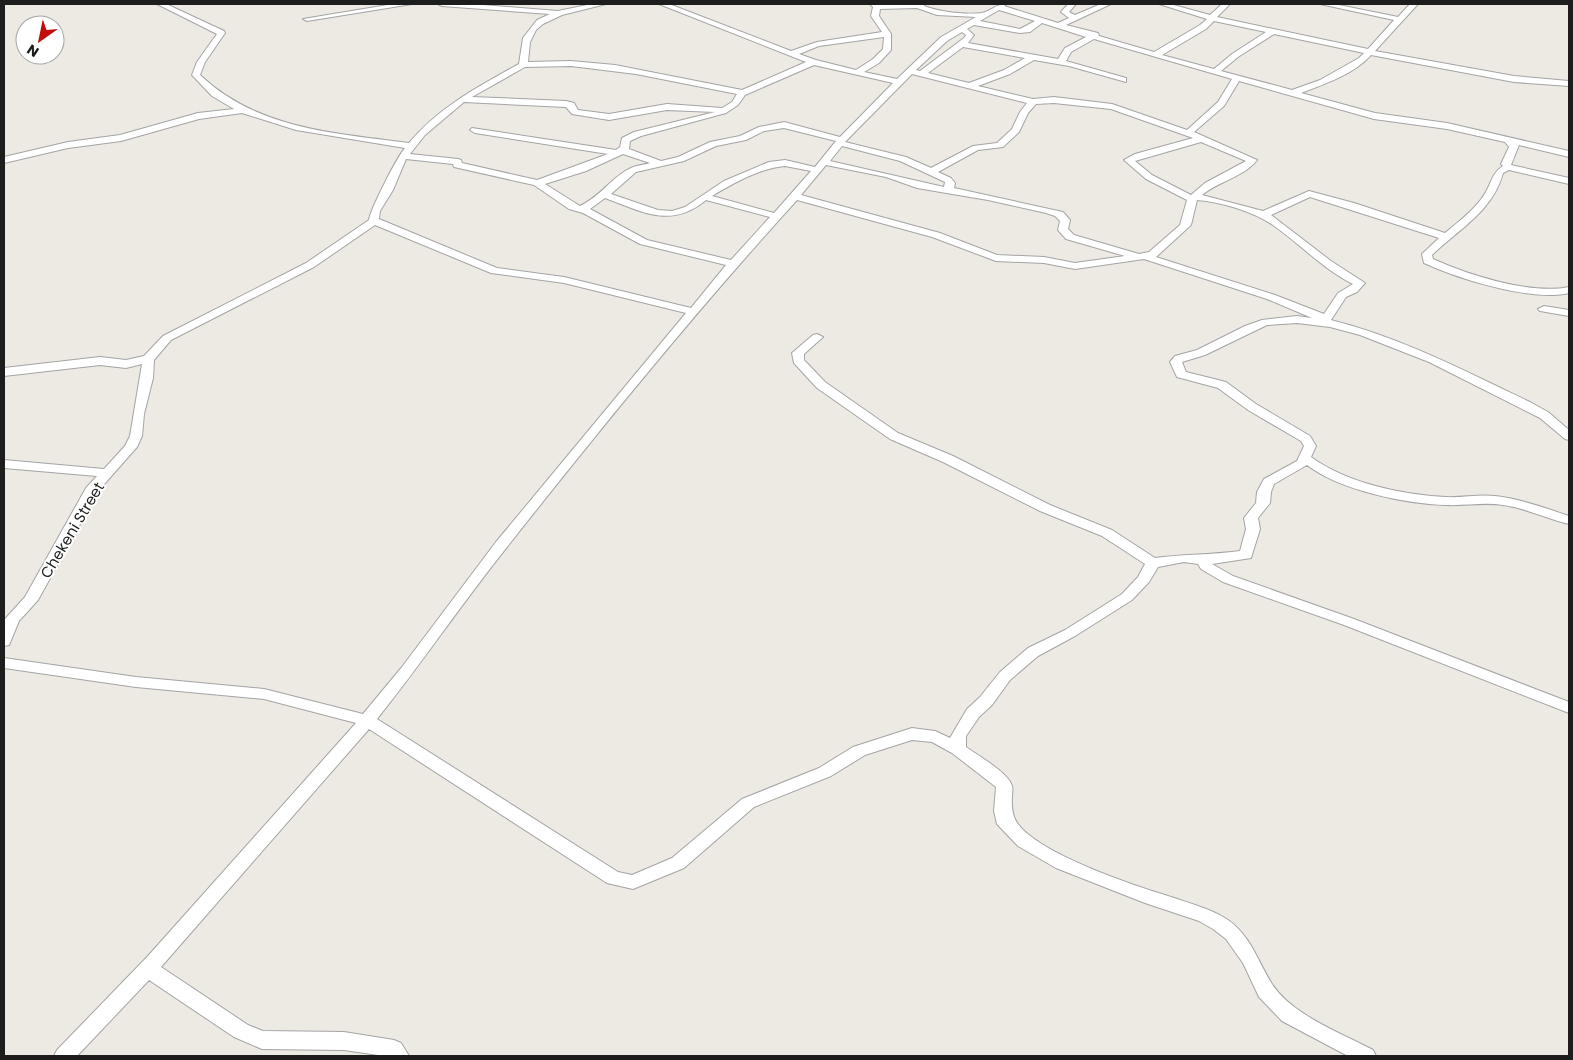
<svg xmlns="http://www.w3.org/2000/svg" width="1573" height="1060" font-family="Poppins,sans-serif">
<rect width="100%" height="100%" fill="#edeae3"/>
<g fill="none" stroke-linecap="round" stroke-linejoin="round">
<defs>
<g id="minor">
<path d="M 157,4 L 166,4 L 224,31 L 225,33 L 205,62 L 200,75 C 257,129 334,133 409,143 C 439,107 479,86 519,64 L 523,38 L 537,20 L 550,14 L 442,6 L 438,4 L 471,4 L 558,11 L 592,4 L 606,4 L 562,15 L 543,24 L 536,30 L 530,42 L 528,62 L 571,61 L 615,65 L 742,90 L 806,62 L 659,4 L 669,4 L 791,51 L 817,42 L 882,32 L 871,16 L 873,7 L 870,4 L 925,4 L 924,6 C 940,12 964,15 982,13 C 991,11 996,4 1007,4 L 1004,6 L 1058,23 L 1069,18 L 1061,12 L 1068,4 L 1076,4 L 1069,12 L 1075,15 L 1101,4 L 1111,4 L 1066,25 L 1098,33 L 1099,36 L 1154,52 L 1200,25 L 1207,19 L 1159,4 L 1170,4 L 1210,15 L 1222,4 L 1230,4 L 1217,17 L 1368,49 L 1394,20 L 1320,4 L 1334,4 L 1398,17 L 1410,4 L 1418,4 L 1375,51 L 1514,76 L 1569,81 L 1569,86 L 1514,82 L 1371,55 C 1354,74 1325,84 1301,93 L 1375,113 L 1447,123 L 1569,151 L 1569,157 L 1519,145 L 1511,165 L 1569,178 L 1569,184 L 1509,170 L 1503,173 C 1493,211 1459,229 1432,255 L 1433,259 C 1468,275 1531,295 1569,287 L 1569,293 C 1532,302 1459,279 1424,263 L 1422,254 L 1439,238 L 1310,197 L 1271,215 L 1331,261 L 1365,283 L 1357,292 L 1346,297 L 1331,320 C 1402,338 1465,371 1530,402 L 1548,412 L 1569,430 L 1569,440 L 1565,439 L 1540,418 L 1429,362 L 1360,335 L 1330,327 L 1297,323 L 1267,325 L 1205,355 L 1182,362 L 1186,372 L 1226,382 L 1256,404 L 1310,436 L 1316,446 L 1311,457 C 1347,483 1402,495 1446,497 C 1462,498 1479,494 1495,496 C 1521,499 1545,508 1569,516 L 1569,524 C 1547,519 1526,508 1503,505 C 1484,502 1465,506 1446,505 C 1406,504 1339,490 1307,465 L 1274,484 L 1271,492 L 1270,503 L 1258,518 L 1260,529 L 1251,558 L 1212,564 L 1233,576 L 1354,619 L 1569,702 L 1569,713 L 1344,625 L 1223,582 L 1201,569 L 1198,564 L 1184,562 L 1158,567 L 1149,582 L 1132,600 L 1075,636 L 1038,656 L 1010,680 L 992,705 L 979,717 L 966,736 L 966,747 C 977,755 1009,773 1012,786 C 1013,789 1012,794 1012,797 C 1011,815 1015,824 1029,835 C 1060,860 1129,884 1168,896 C 1188,903 1210,908 1228,920 C 1251,936 1258,962 1272,984 C 1292,1015 1341,1033 1373,1050 L 1376,1056 L 1348,1056 L 1282,1021 L 1259,997 L 1243,963 L 1226,939 L 1213,929 L 1199,921 L 1145,903 L 1056,868 L 1018,846 L 997,824 L 994,811 L 996,787 L 952,753 L 932,742 L 912,740 L 865,755 L 831,776 L 754,807 L 684,868 L 633,889 L 607,883 L 369,729 L 161,967 L 248,1025 L 263,1031 L 344,1032 L 394,1040 L 401,1043 L 409,1056 L 385,1056 L 344,1050 L 262,1049 L 234,1037 L 149,980 L 77,1056 L 54,1056 L 57,1050 L 148,956 L 356,723 L 264,699 L 136,687 L 4,668 L 4,658 L 136,677 L 264,689 L 363,714 L 402,667 L 496,542 L 686,313 L 564,283 L 491,273 L 375,225 L 314,267 L 171,340 L 154,360 L 153,378 L 144,414 L 142,436 L 137,447 L 99,490 L 38,600 L 19,621 L 9,645 L 4,646 L 5,619 L 25,597 L 86,488 L 97,476 L 4,468 L 4,460 L 104,469 L 125,446 L 130,436 L 142,364 L 126,368 L 100,365 L 4,376 L 4,368 L 100,357 L 126,360 L 144,356 L 163,336 L 306,263 L 369,220 C 370,210 397,157 405,148 L 296,130 L 242,113 L 199,119 L 121,141 L 68,148 L 4,163 L 4,157 L 68,142 L 120,135 L 198,113 L 234,109 L 212,96 L 192,75 L 197,62 L 217,34 ZM 917,8 L 937,15 L 976,17 L 941,37 L 897,79 L 864,72 L 879,63 L 891,50 L 891,34 L 879,16 L 880,9 ZM 999,10 L 1035,21 L 1020,29 L 980,21 ZM 1214,21 L 1266,32 L 1232,54 L 1214,69 L 1162,55 L 1206,29 ZM 1042,23 L 1086,37 L 1065,48 L 1058,59 L 968,43 L 974,35 L 967,29 L 974,25 L 1020,33 L 1030,32 ZM 962,32 L 966,35 L 964,38 L 920,71 L 916,70 L 947,41 ZM 1274,34 L 1364,53 L 1359,58 L 1320,80 L 1292,90 L 1221,71 L 1238,57 ZM 884,37 L 883,49 L 873,59 L 856,70 L 816,60 L 799,54 L 819,46 ZM 1094,39 L 1232,79 L 1218,102 L 1187,130 L 1112,104 L 1054,97 L 1033,99 L 978,86 L 1010,74 L 1034,60 L 1069,66 L 1126,82 L 1126,78 L 1066,61 L 1071,52 ZM 963,47 L 1025,58 L 1004,70 L 969,83 L 928,73 ZM 814,65 L 893,83 L 840,137 L 784,122 L 759,127 L 740,136 L 710,142 L 678,157 L 661,161 L 629,149 L 630,141 L 641,136 L 726,113 L 738,105 L 745,95 ZM 571,66 L 636,74 L 737,94 L 732,102 L 722,108 L 667,104 L 609,114 L 578,110 L 574,103 L 566,101 L 472,97 L 525,67 ZM 912,74 L 1027,103 L 1020,112 L 1012,129 L 997,143 L 973,146 L 931,168 L 906,157 L 845,142 ZM 1239,81 L 1374,119 L 1447,129 L 1505,142 L 1509,147 L 1501,164 L 1503,166 C 1491,173 1491,187 1482,198 C 1472,212 1458,222 1445,233 L 1354,203 L 1309,191 L 1263,211 L 1202,195 C 1219,181 1244,177 1257,160 L 1194,132 L 1224,106 ZM 464,102 L 566,107 L 572,114 L 609,120 L 667,110 L 715,112 L 634,132 L 622,138 L 620,147 L 616,150 L 472,128 L 470,130 L 475,133 L 608,154 L 537,180 L 462,163 L 461,160 L 458,159 L 410,154 L 425,135 ZM 1054,103 L 1111,109 L 1193,138 L 1135,154 L 1124,160 L 1146,179 L 1187,200 L 1180,225 L 1149,252 L 1139,254 L 1074,235 L 1068,229 L 1070,220 L 1063,212 L 954,188 L 955,183 L 951,178 L 938,172 L 978,150 L 1003,147 L 1019,132 L 1028,113 L 1036,104 ZM 784,128 L 836,141 L 815,167 L 785,160 L 769,162 L 724,181 L 685,207 L 672,211 L 658,210 L 611,194 L 636,172 L 684,161 L 716,146 L 746,140 L 764,131 ZM 1201,142 L 1246,161 L 1205,183 L 1191,195 L 1152,175 L 1135,161 ZM 842,146 L 900,161 L 945,182 L 944,187 L 830,161 ZM 623,154 L 650,163 C 644,165 637,165 631,168 C 613,176 600,197 580,206 L 545,184 L 586,171 ZM 406,159 L 453,164 L 454,167 L 534,185 L 569,209 L 583,213 L 640,244 L 726,265 L 691,308 L 564,277 L 497,268 L 379,219 L 380,211 L 393,190 ZM 826,165 L 886,177 L 917,188 L 988,200 L 1046,213 L 1055,216 L 1060,221 L 1058,230 L 1066,239 L 1125,256 L 1075,263 L 1044,257 L 997,255 L 940,233 L 801,195 ZM 785,166 L 811,171 L 774,213 L 712,196 C 734,183 760,168 785,166 ZM 605,198 C 643,212 671,229 706,200 L 770,217 L 731,260 L 647,240 L 590,209 ZM 797,200 L 932,237 L 996,261 L 1044,263 L 1075,269 L 1144,259 L 1267,299 L 1312,318 L 1297,316 L 1262,320 L 1245,326 L 1197,350 L 1175,356 L 1170,362 L 1177,377 L 1218,388 L 1248,410 L 1301,441 L 1304,446 L 1297,461 L 1264,479 L 1257,492 L 1256,503 L 1244,518 L 1246,529 L 1240,551 C 1211,555 1184,554 1155,558 L 1112,530 L 1050,505 L 953,456 L 898,433 L 825,382 L 804,360 L 804,354 L 823,337 L 817,334 L 813,335 L 792,353 L 794,363 L 817,388 L 890,439 L 943,462 L 1040,511 L 1102,536 L 1145,564 L 1138,577 L 1122,594 L 1065,630 L 1028,648 L 1000,672 L 980,697 L 967,709 L 950,738 L 935,731 L 912,728 L 853,747 L 819,768 L 742,799 L 672,858 L 632,875 L 618,872 L 377,719 C 422,663 462,603 507,547 C 600,429 696,311 797,200 ZM 1197,200 C 1221,202 1252,211 1273,225 C 1300,244 1323,269 1353,284 L 1338,293 L 1324,314 L 1275,295 L 1156,257 L 1191,225 Z"/>
<polygon points="394,4 412,4 307,21 303,19"/>
<polygon points="1544,306 1569,310 1569,316 1540,311 1538,309"/>
</g>
</defs>
<use href="#minor" stroke="#a4a4a4" stroke-width="2"/>
<use href="#minor" fill="#fff" fill-rule="evenodd"/>
</g>
<g text-anchor="middle" dominant-baseline="central" stroke-width="4" stroke-linejoin="round" paint-order="stroke">
<g font-size="15" fill="#1d1d1d" stroke="#fff">
<text transform="translate(72 530) rotate(-59)">Chekeni Street</text>
</g>
</g>
<rect width="1573" height="1060" fill="none" stroke="#1d1d1d" stroke-width="10"/>
<g transform="translate(40 40) rotate(213)"><circle r="24" fill="#ffffff" stroke="#a5a5a5"/>
<path d="M0-4L9 19L0 12L-9 19Z" fill="#c00d0a"/>
<text y="-8" font-size="14" font-weight="bold" text-anchor="middle" fill="#1d1d1d">N</text>
</g>
</svg>
